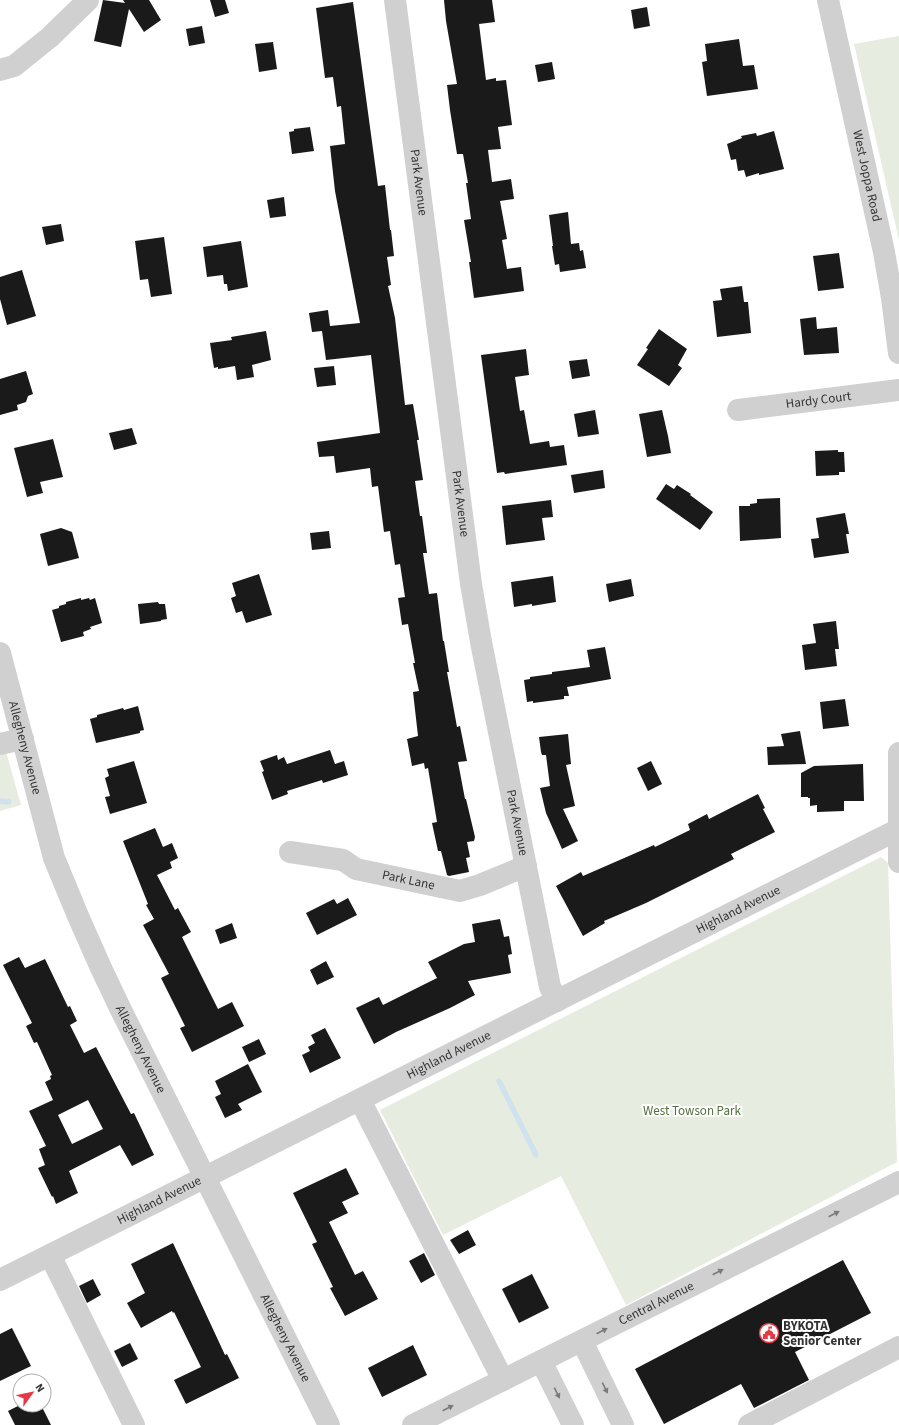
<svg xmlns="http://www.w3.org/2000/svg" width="899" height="1425" font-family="'Source Sans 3',sans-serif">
<rect width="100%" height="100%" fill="#fff"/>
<g fill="#e6ecdf">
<polygon points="899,36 899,240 854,44"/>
<polygon points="0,730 21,805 0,811"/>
<polygon points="881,857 888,863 897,1162 626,1305 561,1176 443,1235 380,1110"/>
</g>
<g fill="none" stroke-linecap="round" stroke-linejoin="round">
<g stroke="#cfe2ee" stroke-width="5.5">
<polyline points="0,801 9,802"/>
<polyline points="499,1081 536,1155"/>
</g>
</g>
<g fill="#1a1a1a" fill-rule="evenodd">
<polygon points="103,0 125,3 123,0 149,0 161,20 144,32 129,9 121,47 94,41"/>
<polygon points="210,0 225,0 229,13 215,17"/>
<polygon points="444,0 492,0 495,22 479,24 486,80 496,78 496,81 506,80 512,125 498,127 501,149 488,150 492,182 511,179 514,199 500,201 507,239 502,240 507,269 521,267 524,291 474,298 469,262 471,262 464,220 471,219 466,183 468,183 463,154 457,154 450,110 447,85 457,84 446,21"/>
<polygon points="353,2 378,186 385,185 390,230 391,230 394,256 387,257 391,285 388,286 395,318 405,405 413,404 419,440 417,440 423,480 415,481 420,516 422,516 427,553 423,553 429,594 437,593 443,641 444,641 449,672 447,672 457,727 460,726 467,761 458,762 465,799 466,799 475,837 474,841 467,842 470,857 466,858 469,872 449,876 447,875 441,851 438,851 432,823 437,822 428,768 425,769 424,763 412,766 407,739 418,736 413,692 419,691 413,663 415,663 408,624 402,625 398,598 405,597 400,564 395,565 390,531 384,532 378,486 372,487 370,468 336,473 334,456 319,457 317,442 380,433 371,355 326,360 322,331 312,332 309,313 328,310 330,326 360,323 335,191 330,146 345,144 341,106 337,107 333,77 325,78 316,8"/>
<polygon points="647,7 650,26 634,29 631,10"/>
<polygon points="202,26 205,43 189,46 186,29"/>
<polygon points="739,39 743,66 754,65 758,89 707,96 702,62 707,61 705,44"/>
<polygon points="273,42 277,69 259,72 255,44"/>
<polygon points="552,62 555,79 538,82 535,65"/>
<polygon points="310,127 314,151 292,154 289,132 294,131 294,129"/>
<polygon points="774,131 784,169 759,175 759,173 746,177 744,170 738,171 736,159 731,160 727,144 742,138 741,136 756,133 757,136"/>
<polygon points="284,197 286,216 270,218 267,200"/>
<polygon points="568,212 571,244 579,243 580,251 583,250 586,268 560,272 559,264 555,265 552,246 553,246 549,215"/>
<polygon points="61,224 64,241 46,245 42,227"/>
<polygon points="164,237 172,294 151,297 148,279 140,280 135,241"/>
<polygon points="241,241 248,287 228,291 227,284 224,284 223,275 207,277 203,247"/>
<polygon points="839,253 844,288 818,291 813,256"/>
<polygon points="22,270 36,316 7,325 0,299 0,277"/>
<polygon points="742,286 744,302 748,302 751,333 717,337 713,301 722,300 720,289"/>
<polygon points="816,317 817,329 837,327 839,353 804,355 800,319"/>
<polygon points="659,329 687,349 678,365 682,368 669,386 637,365 648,349 646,348"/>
<polygon points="266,331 271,360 252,365 254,377 237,380 235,366 218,369 218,367 214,368 210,343 232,340 231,337"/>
<polygon points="526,349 529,375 515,377 520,411 524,410 530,444 549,441 550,447 564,445 567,465 505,474 504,472 497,473 481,355"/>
<polygon points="587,359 590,376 572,379 569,361"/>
<polygon points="334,366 336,385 317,387 314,368"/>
<polygon points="26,371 33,394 28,396 26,402 17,405 18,410 0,415 0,379"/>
<polygon points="595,410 599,434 578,437 574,414"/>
<polygon points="662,410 668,436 671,453 647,457 639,414"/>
<polygon points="132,428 137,444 114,450 109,433"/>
<polygon points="53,439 63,477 40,482 43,493 27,497 14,448"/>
<polygon points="838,450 838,452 844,452 845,472 839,472 839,475 816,476 815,451"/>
<polygon points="603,470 605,488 574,493 571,475"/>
<polygon points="666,484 674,489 677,485 691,494 690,495 713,512 700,530 656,499"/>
<polygon points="780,498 781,538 740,541 739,506 750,506 750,504 757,503 757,499"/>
<polygon points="551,500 553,517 542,518 545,540 506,545 502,506"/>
<polygon points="845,513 849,534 846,534 849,553 814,558 811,539 819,538 816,518"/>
<polygon points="61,528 72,532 79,558 48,566 40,534"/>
<polygon points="329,531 331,548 312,550 310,533"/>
<polygon points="259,574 272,615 246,623 242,611 236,613 231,598 236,596 232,583"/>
<polygon points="553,576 556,602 532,606 532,604 514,607 511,582"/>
<polygon points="631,579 634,596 609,602 606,584"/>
<polygon points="81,598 81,600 89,598 90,600 95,598 102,623 90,627 91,629 83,632 84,636 61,642 52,610 59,608 59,606 66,604 66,602"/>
<polygon points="158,602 159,604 165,604 167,619 161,620 161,621 140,624 138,604"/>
<polygon points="836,621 839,649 835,649 837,666 805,670 802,645 816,643 813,624"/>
<polygon points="605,647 611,679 567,687 569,696 564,696 564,699 533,703 533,701 527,702 524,680 530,679 530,677 552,674 552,672 590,667 587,650"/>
<polygon points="845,699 849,726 823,729 820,702"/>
<polygon points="138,706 144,730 140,731 140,733 96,743 90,719 97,717 97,715 123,708 124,710"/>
<polygon points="800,731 806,764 768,765 767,747 784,746 781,734"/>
<polygon points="568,734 571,764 566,765 575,806 563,809 578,841 562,849 546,813 540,788 550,786 546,755 542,755 541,752 539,737"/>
<polygon points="330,750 335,764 344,761 348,775 323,783 322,780 287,791 288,794 272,800 262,772 264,771 260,761 277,755 278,760 284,757 287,764"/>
<polygon points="134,761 147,803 110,814 105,797 110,796 105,778 109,776 107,769"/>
<polygon points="651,761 662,784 648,791 637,768"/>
<polygon points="863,764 864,801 844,801 844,811 817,812 817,805 810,806 810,798 808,798 808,797 801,797 801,773 814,766"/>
<polygon points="758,794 765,808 763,809 775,832 731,854 734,859 646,903 604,921 605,923 583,936 556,886 581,872 583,876 654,845 655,847 690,830 688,824 707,814 709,819"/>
<polygon points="155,828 163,847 172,843 178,858 170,862 172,868 157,875 175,910 178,908 191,932 182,937 218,1009 232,1002 244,1026 192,1052 180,1028 185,1026 161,978 169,974 143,925 154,919 146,905 148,904 123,841"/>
<polygon points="348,898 357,915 317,935 306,913 334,899 337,904"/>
<polygon points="500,919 504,937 509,936 512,954 508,955 511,973 468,981 475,995 450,1008 396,1032 374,1044 356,1008 379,997 383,1005 437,978 428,962 464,944 475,942 472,924"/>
<polygon points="232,923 237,938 220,944 215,930"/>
<path d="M 19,957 L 25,968 L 45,959 L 68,1007 L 70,1006 L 77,1021 L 70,1025 L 84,1053 L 96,1047 L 131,1114 L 134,1113 L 154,1155 L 132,1166 L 120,1145 L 69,1171 L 78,1193 L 56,1204 L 53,1196 L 52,1197 L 38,1168 L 45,1165 L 39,1149 L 46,1146 L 29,1111 L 53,1100 L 45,1082 L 51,1079 L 50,1076 L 52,1075 L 37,1042 L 34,1043 L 26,1026 L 32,1023 L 3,965 ZM 88,1100 L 103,1129 L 72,1144 L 58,1115 Z"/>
<polygon points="326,961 334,977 317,985 310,970"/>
<polygon points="325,1028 341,1058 310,1073 302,1055 310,1051 308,1047 315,1043 311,1035"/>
<polygon points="259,1039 266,1054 249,1062 242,1047"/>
<polygon points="248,1064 262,1092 238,1104 242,1110 225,1118 215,1097 221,1094 215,1081"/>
<polygon points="346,1168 359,1194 342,1202 348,1213 329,1222 355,1275 363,1271 378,1299 345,1316 330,1288 333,1287 312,1244 317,1242 293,1193"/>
<polygon points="468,1230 476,1245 459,1254 450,1240"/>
<polygon points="173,1243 225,1355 227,1354 239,1378 186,1404 174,1380 201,1367 174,1312 173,1313 172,1311 141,1328 127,1303 145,1293 131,1264"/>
<polygon points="424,1253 435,1275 421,1283 409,1261"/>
<polygon points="843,1260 871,1313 795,1352 809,1380 754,1408 741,1384 664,1424 635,1369"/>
<polygon points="532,1274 549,1308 519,1323 502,1289"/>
<polygon points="93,1279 101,1295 87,1303 79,1286"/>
<polygon points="12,1328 31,1366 0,1381 0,1334"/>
<polygon points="130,1343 138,1359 122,1367 114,1351"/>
<polygon points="413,1345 427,1375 382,1397 368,1368"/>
<polygon points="20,1405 41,1405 51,1425 15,1425 8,1411"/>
</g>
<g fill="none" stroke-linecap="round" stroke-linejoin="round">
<g stroke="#d0d0d0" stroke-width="22">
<path id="s1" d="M 395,0 L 471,584 L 481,642 L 550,987 L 557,1001"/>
<path id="s2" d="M 828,0 L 884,252 L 892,298 L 899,353"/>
<polyline points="0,70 14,66 50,37 88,0"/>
<path id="s3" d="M 738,410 L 899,390"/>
<path id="s4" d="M 0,653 L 54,858 L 78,916 L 101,968 L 121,1010 L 329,1425"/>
<polyline points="0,744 23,739"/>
<polyline points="899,753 899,862"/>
<path id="s5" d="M 290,852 L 343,860 L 356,869 L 460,891 L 480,885 L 526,866"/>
<polyline points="360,1100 503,1380"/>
<polyline points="50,1255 134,1425"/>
<path id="s6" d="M 0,1280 L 899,829"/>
<polyline points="582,1341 623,1425"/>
<polyline points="541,1361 573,1425"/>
<path id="s7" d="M 413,1425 L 899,1182"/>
<polyline points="749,1425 899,1347"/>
</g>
</g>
<defs><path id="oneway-solid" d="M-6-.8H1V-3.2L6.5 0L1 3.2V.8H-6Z"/></defs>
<g fill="#7a7a7a">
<use href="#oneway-solid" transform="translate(834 1214) rotate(-27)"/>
<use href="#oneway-solid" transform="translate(718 1272) rotate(-27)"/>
<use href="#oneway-solid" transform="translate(602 1331) rotate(-27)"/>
<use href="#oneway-solid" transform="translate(605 1388) rotate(64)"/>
<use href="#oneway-solid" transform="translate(557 1393) rotate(63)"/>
<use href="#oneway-solid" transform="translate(448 1408) rotate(-27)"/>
</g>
<defs>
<symbol id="civic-ring" viewBox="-11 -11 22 22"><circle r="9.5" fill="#fff" stroke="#e63946" stroke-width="1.5"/><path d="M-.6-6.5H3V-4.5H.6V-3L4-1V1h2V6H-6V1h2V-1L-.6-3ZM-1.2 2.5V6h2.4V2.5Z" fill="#e63946"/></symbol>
</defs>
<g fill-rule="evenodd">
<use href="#civic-ring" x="758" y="1322" width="22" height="22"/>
</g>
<g text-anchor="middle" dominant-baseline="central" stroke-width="4" stroke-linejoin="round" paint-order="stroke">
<g font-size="13" fill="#333" stroke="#fff">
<text stroke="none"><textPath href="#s2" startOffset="180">West Joppa Road</textPath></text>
<text stroke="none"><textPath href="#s1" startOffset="184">Park Avenue</textPath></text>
<text stroke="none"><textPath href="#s3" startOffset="81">Hardy Court</textPath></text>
<text stroke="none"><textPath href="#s1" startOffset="508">Park Avenue</textPath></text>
<text stroke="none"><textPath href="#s4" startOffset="98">Allegheny Avenue</textPath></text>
<text stroke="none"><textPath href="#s1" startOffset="832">Park Avenue</textPath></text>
<text stroke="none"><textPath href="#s5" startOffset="123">Park Lane</textPath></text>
<text stroke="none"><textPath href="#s6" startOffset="826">Highland Avenue</textPath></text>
<text stroke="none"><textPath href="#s4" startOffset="422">Allegheny Avenue</textPath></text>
<text stroke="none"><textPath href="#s6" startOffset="502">Highland Avenue</textPath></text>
<text stroke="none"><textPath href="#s6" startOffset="178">Highland Avenue</textPath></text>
<text stroke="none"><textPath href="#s7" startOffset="272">Central Avenue</textPath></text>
<text stroke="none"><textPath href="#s4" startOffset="745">Allegheny Avenue</textPath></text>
</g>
<g font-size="13" fill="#56703f" stroke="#fff">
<text x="692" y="1111">West Towson Park</text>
</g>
<g font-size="13" font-weight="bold" fill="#333" stroke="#fff" text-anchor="start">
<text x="783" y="1326">BYKOTA<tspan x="783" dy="15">Senior Center</tspan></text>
</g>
</g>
<g transform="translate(32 1393) rotate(57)"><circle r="19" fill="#ffffff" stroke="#adadad"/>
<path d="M0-3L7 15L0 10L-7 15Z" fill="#e63946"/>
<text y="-6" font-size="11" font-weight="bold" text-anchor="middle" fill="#333333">N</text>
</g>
</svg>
